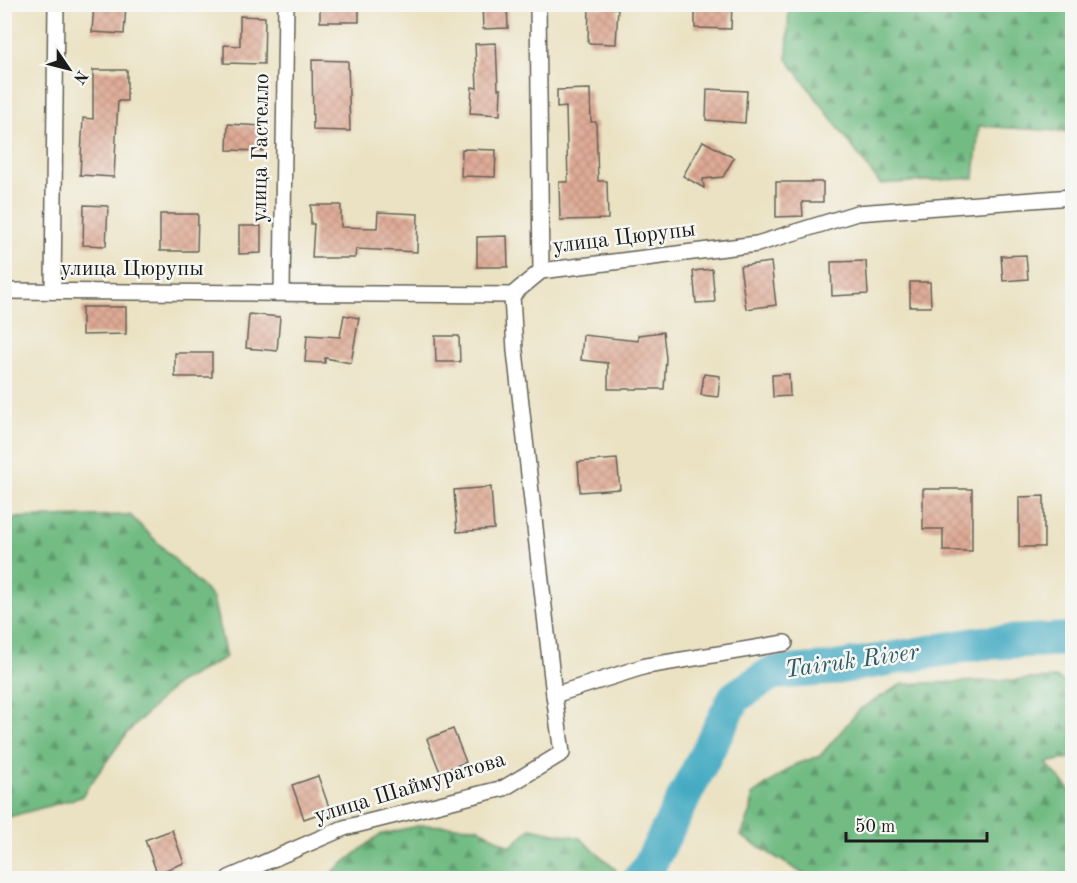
<svg xmlns="http://www.w3.org/2000/svg" width="1077" height="883" font-family="'Old Standard TT',serif">
<defs>
<pattern id="forest-firs" width="22" height="20" patternUnits="userSpaceOnUse" patternTransform="scale(1.5)"><rect width="22" height="20" fill="#72bc84"/><path d="M5 1l3.5 6h-7zM16 11l3.5 6h-7z" fill="#5d986b"/></pattern>
<pattern id="building-cross-hatch" width="8" height="8" patternUnits="userSpaceOnUse" patternTransform="scale(1.5)"><rect width="8" height="8" fill="#deaa95"/><path d="M0 0l8 8M0 8l8-8" fill="none" stroke="#be9280"/></pattern>
</defs>
<rect width="100%" height="100%" fill="#f6f6f2"/>
<filter id="ink" filterUnits="userSpaceOnUse"><feTurbulence type="fractalNoise" baseFrequency=".0167" numOctaves="2"/><feDisplacementMap in="SourceGraphic" scale="12" xChannelSelector="R" yChannelSelector="G"/><feConvolveMatrix kernelMatrix="1 2 1 2 8 2 1 2 1" color-interpolation-filters="sRGB"/></filter>
<filter id="wash" filterUnits="userSpaceOnUse"><feTurbulence type="fractalNoise" baseFrequency=".008" numOctaves="4" result="noise"/><feDisplacementMap in="SourceGraphic" scale="24" xChannelSelector="R" yChannelSelector="G"/><feGaussianBlur stdDeviation="1.35" result="paint"/><feColorMatrix in="noise" values="0 0 0 0 0 0 0 0 0 0 0 0 0 0 0 0 0 1.4 0 .05"/><feComposite in="paint" operator="in"/></filter>
<g filter="url(#wash)">
<rect width="100%" height="100%" fill="#ebe2c3"/>
<g fill="url(#forest-firs)" stroke="#476c50" stroke-width="1.5">
<polygon points="789,5 1072,5 1072,132 979,126 974,178 880,184 787,59"/>
<polygon points="130,515 213,598 226,657 176,684 127,733 81,797 5,818 5,518"/>
<polygon points="1058,678 1072,689 1072,758 1046,763 1072,792 1072,878 816,878 805,875 741,836 751,811 752,795 796,764 820,756 860,709 902,684"/>
<polygon points="421,825 477,827 510,847 531,828 580,838 616,870 611,878 325,878 379,835"/>
</g>
<g fill="none" stroke-linecap="round" stroke-linejoin="round">
<polyline stroke="#41a9c1" stroke-width="34" points="640,878 646,872 735,697 772,673 830,669 982,643 1072,639"/>
</g>
<g id="blocks">
<g fill="url(#building-cross-hatch)">
<polygon points="94,4 126,5 124,34 92,32"/>
<rect x="320" y="4" width="39" height="18"/>
<polygon points="482,4 507,4 508,28 483,29"/>
<polygon points="695,4 732,4 731,29 695,28"/>
<polygon points="589,7 618,8 616,44 588,43"/>
<polygon points="240,16 265,17 264,64 224,63 224,45 240,46"/>
<polygon points="496,43 498,89 501,89 500,115 470,113 472,87 477,88 475,44"/>
<polygon points="312,60 348,61 350,131 313,130"/>
<polygon points="93,70 127,70 127,101 118,101 114,177 80,175 83,118 93,119"/>
<polygon points="590,89 591,122 596,122 598,181 607,181 608,219 560,220 559,182 568,182 566,107 557,108 557,90"/>
<polygon points="707,89 747,91 745,123 706,120"/>
<polygon points="228,124 264,126 263,151 227,150"/>
<polygon points="703,141 734,158 723,177 703,179 704,188 683,176"/>
<polygon points="462,149 496,150 495,177 461,176"/>
<polygon points="776,182 823,182 823,202 802,202 803,216 776,217"/>
<polygon points="84,205 108,206 106,246 83,245"/>
<polygon points="311,205 341,205 341,227 377,228 378,212 418,214 417,252 356,249 355,258 312,258 314,224 311,224"/>
<polygon points="160,214 198,214 197,251 160,251"/>
<polygon points="239,226 261,226 261,253 239,254"/>
<polygon points="507,236 508,267 477,267 477,237"/>
<polygon points="1026,255 1028,279 1003,281 1001,256"/>
<polygon points="866,261 868,294 832,296 831,262"/>
<polygon points="771,262 776,305 746,309 740,266"/>
<polygon points="712,269 715,302 696,303 693,271"/>
<polygon points="910,282 930,282 931,307 910,307"/>
<polygon points="82,307 126,307 126,334 82,335"/>
<polygon points="249,314 280,317 277,351 246,348"/>
<polygon points="344,315 359,318 351,363 325,358 325,363 305,362 307,335 340,337"/>
<polygon points="663,332 666,358 664,389 608,389 608,363 581,360 583,335 638,341 638,335"/>
<polygon points="435,336 459,336 460,362 436,362"/>
<rect x="175" y="353" width="37" height="24"/>
<polygon points="704,374 720,376 718,397 701,395"/>
<polygon points="789,374 790,396 773,397 772,375"/>
<polygon points="617,459 620,489 580,492 578,462"/>
<polygon points="491,487 494,529 457,532 454,490"/>
<polygon points="923,489 972,489 972,551 943,551 943,529 923,529"/>
<polygon points="1044,496 1044,547 1019,547 1019,497"/>
<polygon points="453,729 466,762 440,772 427,739"/>
<polygon points="318,776 330,810 304,819 292,785"/>
<polygon points="172,830 184,863 157,873 145,840"/>
</g>
</g>
</g>
<g filter="url(#ink)">
<use href="#blocks" fill-opacity="0" stroke="#646156" stroke-width="1.5"/>
<g fill="none" stroke-linecap="round" stroke-linejoin="round">
<defs>
<g id="minor">
<polyline points="538,4 541,271"/>
<polyline points="4,291 512,295 541,271 757,244 857,213 1072,197"/>
<polyline points="53,291 56,4"/>
<polyline points="282,291 286,4"/>
<polyline points="512,295 515,351 554,695"/>
<polyline points="229,878 344,828 504,788 562,753 554,695 646,666 785,643"/>
</g>
</defs>
<use href="#minor" stroke="#646156" stroke-width="18"/>
<use href="#minor" stroke="#fff" stroke-width="15"/>
</g>
</g>
<g text-anchor="middle" dominant-baseline="central" stroke-width="5" stroke-linejoin="round" paint-order="stroke">
<g font-size="22" fill="#1c1c1c" stroke="#f6f6f2">
<text transform="translate(261 148) rotate(-89)">улица Гастелло</text>
<text transform="translate(624 238) rotate(-7)">улица Цюрупы</text>
<text x="132" y="269">улица Цюрупы</text>
<text transform="translate(410 788) rotate(-17)">улица Шаймуратова</text>
</g>
<g font-size="24" font-style="italic" fill="#2d5b66" stroke="#f6f6f2">
<text transform="translate(852 662) rotate(-8)">Tairuk River</text>
</g>
</g>
<rect width="1077" height="883" fill="none" stroke="#f6f6f2" stroke-width="24"/>
<g transform="translate(69 69) rotate(125)" stroke="#f6f6f2" stroke-width="4.5" paint-order="stroke">
<path d="M0-4.5L10 22L0 15L-10 22Z" fill="#1c1c1c"/>
<text y="-9" font-size="16" font-weight="bold" text-anchor="middle" fill="#1c1c1c">N</text>
</g>
<path d="M846 832v9h141v-9" fill="none" stroke="#1c1c1c" stroke-width="3"/>
<text x="855" y="832" font-size="18" fill="#1c1c1c" stroke="#f6f6f2" stroke-width="4.5" paint-order="stroke">50 m</text>
</svg>
